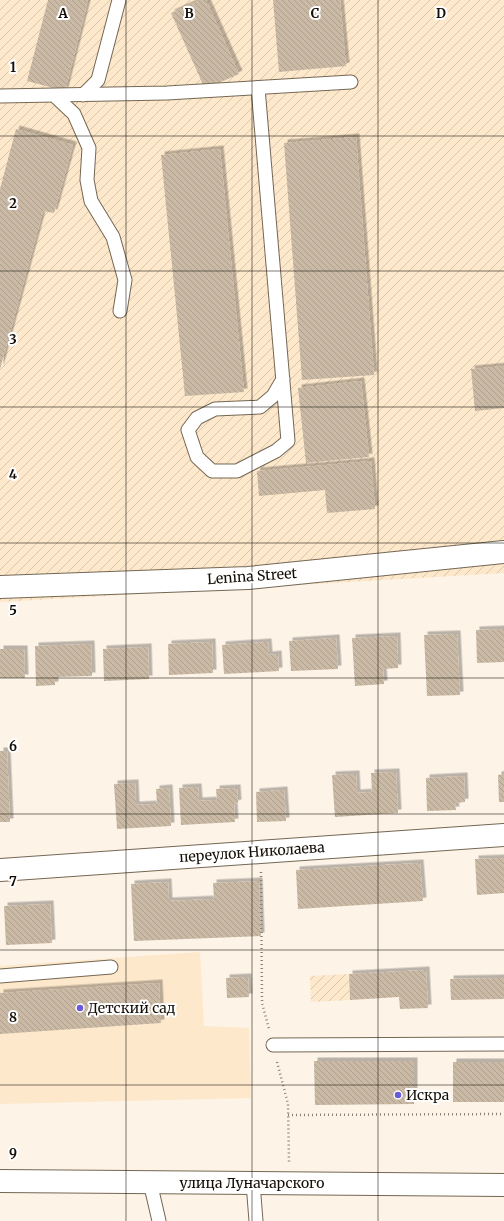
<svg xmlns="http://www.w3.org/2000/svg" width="504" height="1221" font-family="Merriweather,serif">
<defs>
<pattern id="industrial-furrows" width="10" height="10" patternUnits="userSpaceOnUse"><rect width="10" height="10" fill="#fde8cb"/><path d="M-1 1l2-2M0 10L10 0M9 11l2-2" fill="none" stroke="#d8c6ad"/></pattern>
<pattern id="building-back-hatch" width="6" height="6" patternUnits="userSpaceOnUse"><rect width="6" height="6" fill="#cabaa5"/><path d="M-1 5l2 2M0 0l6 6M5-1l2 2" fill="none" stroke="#ad9f8d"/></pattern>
<filter id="shadow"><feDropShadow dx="3.5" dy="-3.5" stdDeviation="0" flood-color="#0004"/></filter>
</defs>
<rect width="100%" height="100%" fill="#fdf3e6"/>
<polygon fill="#fde8cb" points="200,952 204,1026 249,1028 251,1098 0,1104 0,966"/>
<g fill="url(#industrial-furrows)">
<polygon points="0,0 504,0 504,573 0,602"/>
<polygon points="349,974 350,1000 311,1002 310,976"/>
</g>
<g fill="url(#building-back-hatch)" filter="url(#shadow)">
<polygon points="48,0 88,0 65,91 27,81"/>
<polygon points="200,0 206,0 239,74 205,89 171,13"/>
<polygon points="273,0 340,0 346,66 279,72"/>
<polygon points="16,129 73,145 54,213 43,211 0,369 0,189"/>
<polygon points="356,137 374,375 302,380 284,143"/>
<polygon points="220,149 244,392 185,396 161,155"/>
<polygon points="504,366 504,408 475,411 471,369"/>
<polygon points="361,381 369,457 306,463 298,388"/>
<polygon points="371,461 375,509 327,513 325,490 259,496 257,471"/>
<polygon points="504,629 504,662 477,663 476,630"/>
<polygon points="457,634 460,695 427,696 424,635"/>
<polygon points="397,636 398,668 383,669 384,684 355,686 352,638"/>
<polygon points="336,638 338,669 291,671 289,641"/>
<polygon points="212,642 213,673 169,675 168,644"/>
<polygon points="268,642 269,655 278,654 279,671 224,674 222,645"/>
<polygon points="91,644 92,676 55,677 55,685 36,686 35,646"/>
<polygon points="148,647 149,679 104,681 103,649"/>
<polygon points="0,649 24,649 25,678 0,678"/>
<polygon points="0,751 7,751 10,822 0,822"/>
<polygon points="396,772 398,813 335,817 332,775 356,774 357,793 372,792 371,773"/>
<polygon points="504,774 504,802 499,802 498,775"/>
<polygon points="464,776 465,802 455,803 456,810 427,811 426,778"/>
<polygon points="135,783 136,805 157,804 156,789 169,788 171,826 117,829 114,784"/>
<polygon points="198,787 199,801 217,800 216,789 237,788 238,803 234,804 235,822 181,825 179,788"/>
<polygon points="284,790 286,821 257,822 256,792"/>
<polygon points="504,858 504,893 477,895 475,859"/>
<polygon points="420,863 423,901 298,909 296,870"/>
<polygon points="259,881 261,936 134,941 131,884 168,882 169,901 214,899 213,883"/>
<polygon points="50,904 52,943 6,945 4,906"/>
<polygon points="426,970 428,1008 400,1009 399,997 350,1000 349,974"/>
<polygon points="248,977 249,997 227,998 226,978"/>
<polygon points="504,978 504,999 451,1000 450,979"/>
<polygon points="159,983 161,1023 0,1034 0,993"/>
<polygon points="314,1061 414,1061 414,1104 315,1105"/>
<rect x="453" y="1062" width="51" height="40"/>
</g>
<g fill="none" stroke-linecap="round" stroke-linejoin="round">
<defs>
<g id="service">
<polyline points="258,88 288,441 276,451 237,471 212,471 197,457 188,430 197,418 215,409 260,407 273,396 283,379"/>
<polyline points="83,95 98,80 119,0"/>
<polyline points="0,96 167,93 351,82"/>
<polyline points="55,96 74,114 89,148 87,180 91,201 113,237 125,280 120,311"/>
<polyline points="0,976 111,967"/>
<polyline points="273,1045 504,1044"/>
<polyline points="150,1182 159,1221"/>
<polyline points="253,1183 256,1221"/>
</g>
<polyline id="minor" points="0,870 504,835"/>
<g id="secondary">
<polyline points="0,587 248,578 504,552"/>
<polyline points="0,1181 504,1185"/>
</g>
</defs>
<use href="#service" stroke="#756754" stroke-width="15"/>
<use href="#minor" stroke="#756754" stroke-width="24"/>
<use href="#secondary" stroke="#756754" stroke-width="24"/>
<g stroke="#8a8278" stroke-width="2.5" stroke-dasharray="1 3" stroke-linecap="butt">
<polyline points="261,872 262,1003 269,1029"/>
<polyline points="277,1062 288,1104 289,1162"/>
<polyline points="288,1115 504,1114"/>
</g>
<use href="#service" stroke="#fff" stroke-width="13"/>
<use href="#minor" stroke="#fff" stroke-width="22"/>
<use href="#secondary" stroke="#fff" stroke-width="22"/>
</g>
<path fill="none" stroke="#140e07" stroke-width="1" stroke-opacity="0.55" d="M 126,0 L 126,1221M 252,0 L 252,1221M 378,0 L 378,1221M 0,136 L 504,136M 0,271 L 504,271M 0,407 L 504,407M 0,543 L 504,543M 0,678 L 504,678M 0,814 L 504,814M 0,950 L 504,950M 0,1085 L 504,1085"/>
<g fill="#695bd5" stroke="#fff" stroke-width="1.5">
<circle cx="80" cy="1008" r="4"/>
<circle cx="398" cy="1095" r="4"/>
</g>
<g text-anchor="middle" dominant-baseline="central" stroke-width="4" stroke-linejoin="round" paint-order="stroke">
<g font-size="14" fill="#140e07" stroke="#fff">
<text transform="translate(252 576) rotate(-4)">Lenina Street</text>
<text transform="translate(252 852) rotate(-4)">переулок Николаева</text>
<text x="252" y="1183">улица Луначарского</text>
</g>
<g font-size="14" fill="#140e07" stroke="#fff" text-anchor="start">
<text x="88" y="1008">Детский сад</text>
<text x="406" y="1095">Искра</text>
</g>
</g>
<g font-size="13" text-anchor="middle" font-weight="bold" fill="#140e07" stroke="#fff" stroke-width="4" stroke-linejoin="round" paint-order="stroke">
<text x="63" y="18">A</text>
<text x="189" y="18">B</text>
<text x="315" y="18">C</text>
<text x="441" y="18">D</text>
<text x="13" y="72">1</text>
<text x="13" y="208">2</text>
<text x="13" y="344">3</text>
<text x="13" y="479">4</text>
<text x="13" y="615">5</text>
<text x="13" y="751">6</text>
<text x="13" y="886">7</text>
<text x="13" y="1022">8</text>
<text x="13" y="1158">9</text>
</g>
</svg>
